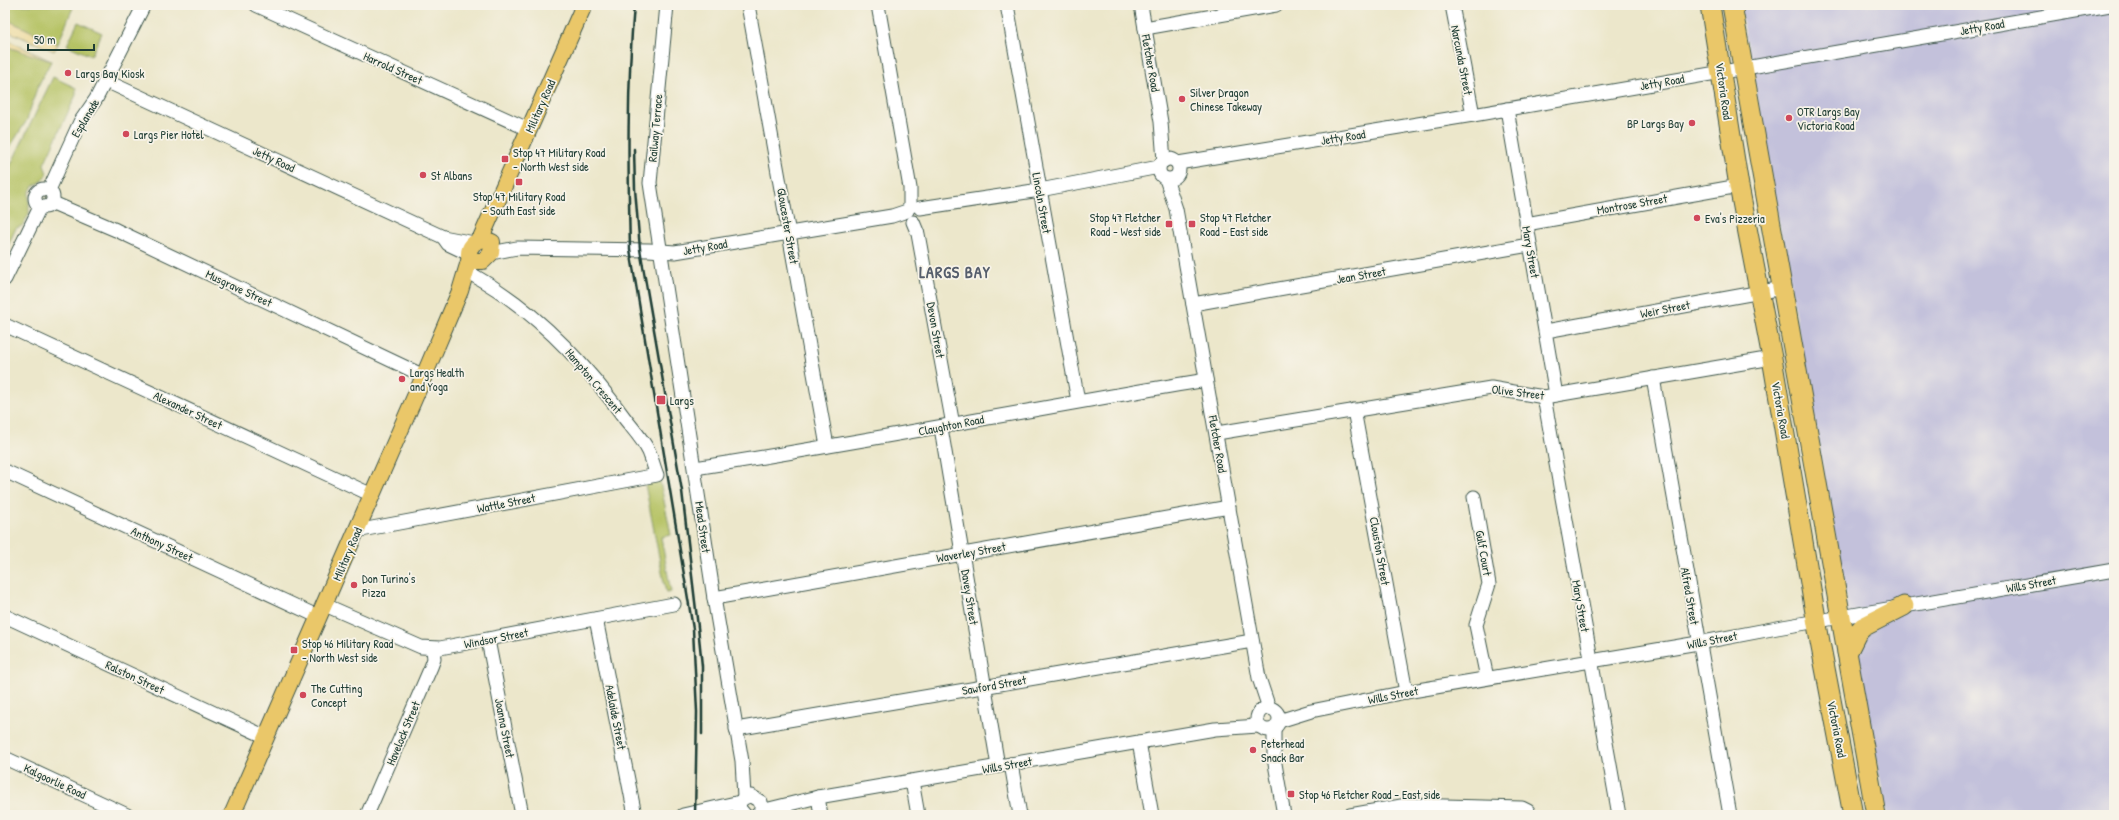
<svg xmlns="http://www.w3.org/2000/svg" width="2119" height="820" font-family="'Patrick Hand',sans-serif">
<rect width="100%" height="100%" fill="#f7f3e8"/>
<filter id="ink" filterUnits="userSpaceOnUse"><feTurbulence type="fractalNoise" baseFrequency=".025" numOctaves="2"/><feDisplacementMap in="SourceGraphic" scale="8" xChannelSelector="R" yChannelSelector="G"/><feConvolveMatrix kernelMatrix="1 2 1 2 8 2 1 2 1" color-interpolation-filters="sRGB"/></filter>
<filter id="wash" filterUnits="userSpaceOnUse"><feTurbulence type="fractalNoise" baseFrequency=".012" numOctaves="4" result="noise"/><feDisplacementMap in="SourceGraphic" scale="16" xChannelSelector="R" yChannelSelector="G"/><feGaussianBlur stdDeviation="0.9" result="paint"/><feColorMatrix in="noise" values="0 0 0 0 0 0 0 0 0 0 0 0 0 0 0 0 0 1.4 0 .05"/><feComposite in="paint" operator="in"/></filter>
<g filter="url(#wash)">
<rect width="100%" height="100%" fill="#ece7cb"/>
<polygon fill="#c3c1db" points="1740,5 2114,5 2114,815 1887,815 1840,565"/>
<g fill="#b5c264" stroke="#6a804c">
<polygon points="5,5 74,5 58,44 5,19"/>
<polygon points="78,22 102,33 91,56 67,45"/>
<polygon points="5,46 51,61 37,88 27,120 5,155"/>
<polygon points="53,77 76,88 76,95 44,164 47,174 41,182 33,186 29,193 29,214 22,226 16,228 5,252 5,177"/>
<polygon points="660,481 671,535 661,537 671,592 666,593 645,484"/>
</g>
<g fill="#eeda9e" stroke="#868c69">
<polygon points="5,19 58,44 54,51 5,30"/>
<polygon points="5,39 47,59 51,61 5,46"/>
</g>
</g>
<g filter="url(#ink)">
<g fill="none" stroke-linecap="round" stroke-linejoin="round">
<defs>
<g id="minor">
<polyline points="256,5 530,130"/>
<polyline points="667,5 650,183 714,598 742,761 744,797"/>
<polyline points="748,5 827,446"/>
<polyline points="878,5 910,188 910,207"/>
<polyline points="1007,5 1078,401"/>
<polyline points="1141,5 1161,122 1164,161"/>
<polyline points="1452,5 1473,115"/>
<polyline points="1145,28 1276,5"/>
<polyline points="106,81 443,237 474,243"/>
<polyline points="1507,109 1556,395"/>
<circle cx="1169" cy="169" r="10"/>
<polyline points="1178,163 1473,115 2110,5"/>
<polyline points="1166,179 1176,209 1259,678 1269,708"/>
<circle cx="44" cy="198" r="9"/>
<polyline points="49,190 80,122 96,99 144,5"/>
<polyline points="53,203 116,230 424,376"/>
<polyline points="920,208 1040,190 1159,167"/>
<polyline points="913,222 918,234 953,425"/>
<polyline points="1526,224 1739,186"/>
<polyline points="443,237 448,244 469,254"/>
<polyline points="491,253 517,248 649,250 675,252 892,216 907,211"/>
<polyline points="5,279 40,207"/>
<polyline points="1193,304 1529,245"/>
<polyline points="5,325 372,495"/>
<polyline points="1546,331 1783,288"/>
<polyline points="1653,378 1730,815"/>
<polyline points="1544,397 1619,815"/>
<polyline points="1354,410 1406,692"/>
<polyline points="941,428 998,766"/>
<polyline points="1217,433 1491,388 1544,397 1772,358"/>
<path d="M 695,468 C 866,442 1036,408 1206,380"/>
<polyline points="5,471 319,617"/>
<polyline points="1474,497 1489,584 1476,625 1487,678"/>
<path d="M 356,531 L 657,475 C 654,468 652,459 649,452 C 644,441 634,430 626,420 C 585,363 534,309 473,275"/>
<polyline points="714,598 1229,507"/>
<polyline points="325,605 421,647 440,648 674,604"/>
<polyline points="5,616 266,737"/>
<polyline points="596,619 635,815"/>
<polyline points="488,640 522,815"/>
<circle cx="1268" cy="719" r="11"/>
<polyline points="1279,721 1311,711 1406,692 1698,643 1777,628 2114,570"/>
<polyline points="736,729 1252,641"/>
<polyline points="1274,729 1274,758 1284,815"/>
<polyline points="1139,742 1152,815"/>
<polyline points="5,758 127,815"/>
<polyline points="1011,764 1020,815"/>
<polyline points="912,781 918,815"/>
<polyline points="818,797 821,815"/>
<polyline points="761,811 818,797 1215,729 1258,726"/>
<polyline points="367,815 431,667 434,659 433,649"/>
<polyline points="683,815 740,802"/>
<path d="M 745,815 L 739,808 C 739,801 743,797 751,796 L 761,802 L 761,811 L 757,815"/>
<polyline points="1350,815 1407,805 1522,808 1528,811 1530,815"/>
</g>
<g id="major">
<path d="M 483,239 L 492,242 L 491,253 L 483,261 L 474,261 L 469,256 C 468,247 475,241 483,239 Z"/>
<polyline points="480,240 584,5"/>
<polyline points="232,815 424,376 460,291 470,258"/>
</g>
<g id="highway">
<polyline points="1710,5 1739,186 1772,358 1820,642 1853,815"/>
<polyline points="1732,5 1876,815"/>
<polyline points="1847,653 1857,633 1863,627 1904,606"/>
</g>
</defs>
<use href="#minor" stroke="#3e564b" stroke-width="15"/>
<use href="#major" stroke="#3e564b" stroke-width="18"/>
<use href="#highway" stroke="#3e564b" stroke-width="21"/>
<use href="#minor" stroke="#fff" stroke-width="13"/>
<use href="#major" stroke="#eac769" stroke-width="16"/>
<use href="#highway" stroke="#eac769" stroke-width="19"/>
<g stroke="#1f3d34" stroke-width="2.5">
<path d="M 634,5 C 627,86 628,168 630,249 L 693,629 L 697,712 L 695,815"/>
<polyline points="634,149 635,189 640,249 682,491 698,627 702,666 702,734"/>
</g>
</g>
</g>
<g fill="#d1495b" stroke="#f7f3e8" stroke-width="1.5">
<circle cx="68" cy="73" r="4"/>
<circle cx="1182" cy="99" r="4"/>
<circle cx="1789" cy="118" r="4"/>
<circle cx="1692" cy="123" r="4"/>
<circle cx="126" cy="134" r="4"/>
<rect x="501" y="155" width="8" height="8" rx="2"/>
<circle cx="423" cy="175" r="4"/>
<rect x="515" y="178" width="8" height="8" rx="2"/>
<circle cx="1697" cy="218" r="4"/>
<rect x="1165" y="220" width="8" height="8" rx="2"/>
<rect x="1188" y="220" width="8" height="8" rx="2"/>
<circle cx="402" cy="379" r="4"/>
<rect x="656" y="395" width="10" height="10" rx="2"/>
<circle cx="354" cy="585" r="4"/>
<rect x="290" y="646" width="8" height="8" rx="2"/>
<circle cx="303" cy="695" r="4"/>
<circle cx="1253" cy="750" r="4"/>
<rect x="1287" y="790" width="8" height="8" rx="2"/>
</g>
<g text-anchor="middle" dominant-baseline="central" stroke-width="3.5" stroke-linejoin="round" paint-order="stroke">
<g font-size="12" fill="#1f3d34" stroke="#f7f3e8">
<text transform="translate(1982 27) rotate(-10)">Jetty Road</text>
<text transform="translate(1462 60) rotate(79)">Narcunda Street</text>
<text transform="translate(1151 63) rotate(80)">Fletcher Road</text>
<text transform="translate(393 68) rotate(24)">Harrold Street</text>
<text transform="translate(1662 82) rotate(-10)">Jetty Road</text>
<text transform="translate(1724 91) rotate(82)">Victoria Road</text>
<text transform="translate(540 106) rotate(-66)">Military Road</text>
<text transform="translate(85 118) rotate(-59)">Esplanade</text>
<text transform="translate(655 128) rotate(-85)">Railway Terrace</text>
<text transform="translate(1343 137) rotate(-9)">Jetty Road</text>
<text transform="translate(274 159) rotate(25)">Jetty Road</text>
<text transform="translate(1042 203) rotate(80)">Lincoln Street</text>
<text transform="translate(1632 204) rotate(-10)">Montrose Street</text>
<text transform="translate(788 226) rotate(80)">Gloucester Street</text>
<text transform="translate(705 247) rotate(-10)">Jetty Road</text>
<text transform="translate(1531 252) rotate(80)">Mary Street</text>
<text transform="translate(1361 275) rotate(-10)">Jean Street</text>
<text transform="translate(239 288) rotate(25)">Musgrave Street</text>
<text transform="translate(1665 309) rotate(-11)">Weir Street</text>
<text transform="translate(936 330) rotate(80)">Devon Street</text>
<text transform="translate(594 381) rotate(50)">Hampton Crescent</text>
<text transform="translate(1518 392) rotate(7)">Olive Street</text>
<text transform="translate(188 410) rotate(25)">Alexander Street</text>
<text transform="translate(1781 410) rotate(80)">Victoria Road</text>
<text transform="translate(951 425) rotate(-11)">Claughton Road</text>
<text transform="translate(1218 444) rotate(80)">Fletcher Road</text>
<text transform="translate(506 503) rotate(-11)">Wattle Street</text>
<text transform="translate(703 527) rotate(82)">Mead Street</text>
<text transform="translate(162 544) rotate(25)">Anthony Street</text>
<text transform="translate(1380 551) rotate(80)">Clouston Street</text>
<text transform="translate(971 552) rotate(-10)">Waverley Street</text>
<text transform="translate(1484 553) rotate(80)">Gulf Court</text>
<text transform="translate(347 554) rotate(-67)">Military Road</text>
<text transform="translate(2031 584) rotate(-10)">Wills Street</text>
<text transform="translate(1690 596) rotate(80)">Alfred Street</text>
<text transform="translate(970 597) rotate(81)">Davey Street</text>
<text transform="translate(1581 606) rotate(80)">Mary Street</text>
<text transform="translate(496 638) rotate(-11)">Windsor Street</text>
<text transform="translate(1712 640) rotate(-11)">Wills Street</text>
<text transform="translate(135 677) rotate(25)">Ralston Street</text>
<text transform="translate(994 685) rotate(-10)">Sawford Street</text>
<text transform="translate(1393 695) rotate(-11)">Wills Street</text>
<text transform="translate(616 717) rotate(79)">Adelaide Street</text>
<text transform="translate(505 728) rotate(79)">Joanna Street</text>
<text transform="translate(1837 729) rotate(79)">Victoria Road</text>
<text transform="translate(403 733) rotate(-67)">Havelock Street</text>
<text transform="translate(1007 765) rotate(-10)">Wills Street</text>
<text transform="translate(55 781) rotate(25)">Kalgoorlie Road</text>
</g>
<g font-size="12" fill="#1f3d34" stroke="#f7f3e8" text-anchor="start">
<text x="76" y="73">Largs Bay Kiosk</text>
<text x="1190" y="92">Silver Dragon<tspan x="1190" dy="14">Chinese Takeway</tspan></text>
<text x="1797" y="111">OTR Largs Bay<tspan x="1797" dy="14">Victoria Road</tspan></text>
<text x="1684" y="123" text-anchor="end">BP Largs Bay</text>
<text x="134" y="134">Largs Pier Hotel</text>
<text x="513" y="152">Stop 47 Military Road<tspan x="513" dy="14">- North West side</tspan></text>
<text x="431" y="175">St Albans</text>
<text x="519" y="196" text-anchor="middle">Stop 47 Military Road<tspan x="519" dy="14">- South East side</tspan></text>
<text x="1161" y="217" text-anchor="end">Stop 47 Fletcher<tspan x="1161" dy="14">Road - West side</tspan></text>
<text x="1200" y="217">Stop 47 Fletcher<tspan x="1200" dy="14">Road - East side</tspan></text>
<text x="1705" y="218">Eva's Pizzeria</text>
<text x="410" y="372">Largs Health<tspan x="410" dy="14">and Yoga</tspan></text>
<text x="670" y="400">Largs</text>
<text x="362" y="578">Don Turino's<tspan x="362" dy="14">Pizza</tspan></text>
<text x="302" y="643">Stop 46 Military Road<tspan x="302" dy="14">- North West side</tspan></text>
<text x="311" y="688">The Cutting<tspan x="311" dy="14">Concept</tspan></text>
<text x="1261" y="743">Peterhead<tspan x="1261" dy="14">Snack Bar</tspan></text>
<text x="1299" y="794">Stop 46 Fletcher Road - East side</text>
</g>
<g font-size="16" font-weight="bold" letter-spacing="1" fill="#565e6c" stroke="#f7f3e8">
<text x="955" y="272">LARGS BAY</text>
</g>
</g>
<rect width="2119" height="820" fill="none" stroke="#f7f3e8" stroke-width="20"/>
<path d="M28 44v6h66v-6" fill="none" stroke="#1f3d34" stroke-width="2"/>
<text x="34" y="44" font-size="12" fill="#1f3d34" stroke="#f7f3e8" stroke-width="3" paint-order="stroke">50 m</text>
</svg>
